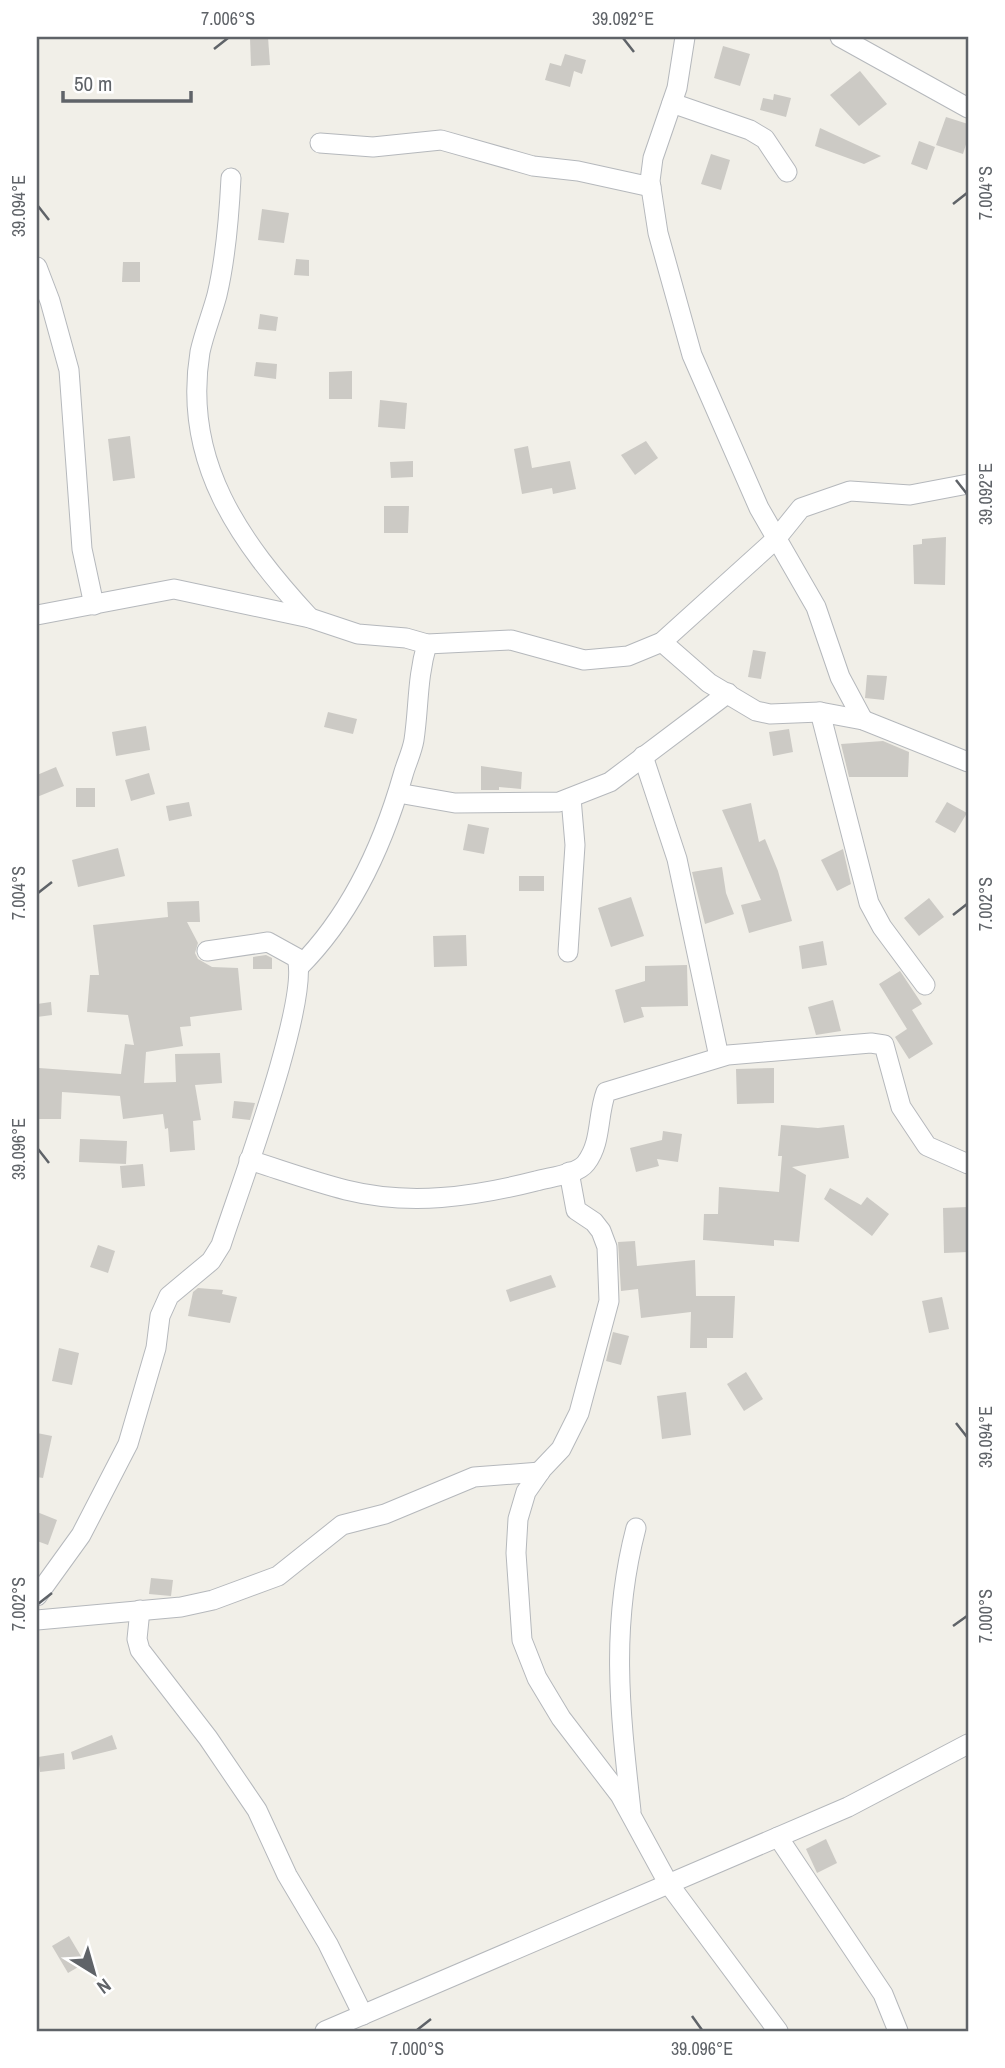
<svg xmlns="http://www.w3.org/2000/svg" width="1005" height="2068" font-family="'Archivo Narrow',sans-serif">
<rect width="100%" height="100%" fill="#f1efe8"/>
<g fill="#cccac5">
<polygon points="268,37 270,65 251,66 250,38"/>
<polygon points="723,46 750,54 740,86 714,78"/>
<polygon points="565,54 586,60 582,74 574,71 570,87 545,80 550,63 561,66"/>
<polygon points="860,71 887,104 859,126 830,95"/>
<polygon points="774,94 791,98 786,117 760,110 763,98 773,100"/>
<polygon points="946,117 968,124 968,138 963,154 936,145"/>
<polygon points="820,128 881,156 864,164 815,146"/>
<polygon points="919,141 935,147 927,170 911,164"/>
<polygon points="711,154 730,160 721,190 701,184"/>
<polygon points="262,209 289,213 284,243 258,240"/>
<polygon points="296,259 309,260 309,276 294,275"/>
<polygon points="123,262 140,262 140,282 122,282"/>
<polygon points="260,314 278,317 276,331 258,329"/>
<polygon points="256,362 277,364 276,379 254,376"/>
<polygon points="352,371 352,399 329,399 329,372"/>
<polygon points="380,400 407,403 405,429 378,427"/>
<polygon points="130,436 135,478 113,481 108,439"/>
<polygon points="646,441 658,458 635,475 621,455"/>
<polygon points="528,446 532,468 570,461 576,489 553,494 552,488 522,494 514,449"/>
<polygon points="413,461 413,477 391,478 390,462"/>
<polygon points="384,506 409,506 408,533 384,533"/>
<polygon points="946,537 945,585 914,584 913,545 922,544 922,539"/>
<polygon points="753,650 766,652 761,679 748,677"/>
<polygon points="867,675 887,676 884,700 865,698"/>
<polygon points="328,712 357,719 353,734 324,727"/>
<polygon points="146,726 150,750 116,756 112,732"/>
<polygon points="789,729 793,752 773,756 769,732"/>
<polygon points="883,741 909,752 908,777 849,777 841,744"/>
<polygon points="481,766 522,772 521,789 499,787 499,790 481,790"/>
<polygon points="56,767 64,786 37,797 37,775"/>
<polygon points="149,773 155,794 131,801 125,780"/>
<rect x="76" y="788" width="19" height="19"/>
<polygon points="189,802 192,816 169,821 166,806"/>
<polygon points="947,802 967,813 955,833 935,822"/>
<polygon points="751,803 759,842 765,839 778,871 792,921 749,933 741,905 761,900 722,810"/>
<polygon points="468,824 489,828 484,854 463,850"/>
<polygon points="118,848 125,876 78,887 72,860"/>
<polygon points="843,849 851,884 837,891 821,860"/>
<polygon points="722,867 726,893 734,914 705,924 692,872"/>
<rect x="519" y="876" width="25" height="15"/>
<polygon points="631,897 644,936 611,947 598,908"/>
<polygon points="929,898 944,917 919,936 904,918"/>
<polygon points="199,901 200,922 187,922 198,943 195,953 198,959 212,967 238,968 242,1010 190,1017 191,1026 180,1027 183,1046 146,1052 144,1083 176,1082 175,1054 220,1053 222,1083 195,1085 201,1120 193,1121 195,1150 170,1152 168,1128 165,1129 163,1114 123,1119 120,1096 62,1092 61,1119 37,1119 39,1068 121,1074 125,1044 134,1045 128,1015 87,1012 90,975 99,975 93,925 168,917 167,902"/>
<polygon points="466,935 467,966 434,967 433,936"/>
<polygon points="823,941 827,965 802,969 799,946"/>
<polygon points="266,955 272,958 272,969 253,969 253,957"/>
<polygon points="687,965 688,1006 641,1007 644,1017 624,1023 615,990 645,981 645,966"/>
<polygon points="900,971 922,1004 912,1010 933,1044 909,1059 895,1037 907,1029 879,984"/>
<polygon points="833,1000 841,1031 816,1035 808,1007"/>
<polygon points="51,1002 52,1015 37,1017 37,1004"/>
<polygon points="774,1068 774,1103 737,1104 736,1069"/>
<polygon points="234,1101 255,1103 250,1120 232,1118"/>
<polygon points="781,1125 818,1128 844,1125 849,1158 792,1167 806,1175 799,1242 774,1240 774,1246 703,1240 704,1214 718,1214 719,1187 779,1192 782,1156 778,1156"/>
<polygon points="663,1131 682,1134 678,1162 657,1159 659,1166 636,1172 630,1148 662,1140"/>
<polygon points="80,1139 127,1141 126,1164 79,1162"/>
<polygon points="143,1164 145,1186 122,1188 120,1166"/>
<polygon points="830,1188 861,1205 867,1197 889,1214 872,1236 824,1199"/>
<polygon points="968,1207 968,1252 944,1253 943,1208"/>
<polygon points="635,1241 637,1266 695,1260 696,1296 735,1296 733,1338 707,1338 707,1348 690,1348 691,1312 641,1318 638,1289 621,1291 618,1242"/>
<polygon points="98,1245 115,1251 108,1273 90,1267"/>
<polygon points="551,1275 556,1287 510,1302 506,1290"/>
<polygon points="198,1288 223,1290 222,1294 237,1297 230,1323 188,1316 193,1292"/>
<polygon points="942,1297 949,1329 929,1333 922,1301"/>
<polygon points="613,1332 629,1336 621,1365 606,1361"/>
<polygon points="59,1348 79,1353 72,1385 52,1381"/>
<polygon points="746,1372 763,1399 744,1411 727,1384"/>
<polygon points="686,1392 691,1435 662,1439 657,1396"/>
<polygon points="37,1433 52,1436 43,1478 37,1477"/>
<polygon points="37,1512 57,1520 48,1545 37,1541"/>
<polygon points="151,1578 173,1580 171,1596 149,1594"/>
<polygon points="112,1735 117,1749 73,1760 71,1752"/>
<polygon points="64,1753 65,1769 40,1772 38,1757"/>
<polygon points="826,1839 837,1863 817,1873 806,1849"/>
<polygon points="69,1936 85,1963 68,1973 52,1946"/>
</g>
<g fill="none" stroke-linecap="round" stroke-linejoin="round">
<defs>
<g id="street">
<polyline points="685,37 677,88 653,158 650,181 658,233 692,355 759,508 816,607 840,677 863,720"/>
<polyline points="840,37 968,108"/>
<polyline points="672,103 750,130 765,139 787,172"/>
<polyline points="320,143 373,147 441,140 533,166 578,171 651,187"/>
<path d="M 231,178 C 229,218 226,257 217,295 C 212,314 204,333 200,352 C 182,462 240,542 310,618"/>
<polyline points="37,267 50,301 69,370 82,549 94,605"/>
<polyline points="37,615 174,589 310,618 358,634 406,638 427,644 511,640 584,660 628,656 662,642 776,539 801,508 850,491 910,495 968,484"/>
<polyline points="662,642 709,683 756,711 770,714 820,712 863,720 968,762"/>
<polyline points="820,712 869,903 882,927 925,985"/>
<polyline points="643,756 677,859 719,1057"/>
<polyline points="398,793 455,803 559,802 610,782 728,693"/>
<polyline points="568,952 575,845 571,798"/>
<path d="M 299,967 C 351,915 383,845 403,775 C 406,764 412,752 414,740 C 419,706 417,678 427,644"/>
<path d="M 249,1160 C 281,1170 314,1182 346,1190 C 410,1206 473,1197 536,1181 C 550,1177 577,1175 586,1163 C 602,1142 597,1116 606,1092 L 728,1055 L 871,1043 L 884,1045 L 901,1107 L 927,1146 L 968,1164"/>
<polyline points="569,1172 576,1210 594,1222 601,1231 607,1247 609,1301 579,1413 561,1449 542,1469 526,1492 518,1519 516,1553 522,1640 537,1678 561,1718 620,1795 668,1883 778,2031"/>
<path d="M 37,1596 L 81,1535 L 128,1444 L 156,1348 L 160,1316 L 169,1296 L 211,1261 L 221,1245 C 238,1192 310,1002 297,958 L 268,942 L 207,951"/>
<polyline points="140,1610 137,1639 140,1650 208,1738 257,1810 287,1875 328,1944 363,2015"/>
<polyline points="37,1620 181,1607 213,1600 278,1576 342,1525 385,1514 474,1477 540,1472"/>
<path d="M 631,1811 C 620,1711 610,1627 636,1528"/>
<polyline points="778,1837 883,1994 898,2031"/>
<polyline points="325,2031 848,1807 968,1744"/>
</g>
</defs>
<use href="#street" stroke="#b5b8bc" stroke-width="21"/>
<use href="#street" stroke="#fff" stroke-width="19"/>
</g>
<path fill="none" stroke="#5f6368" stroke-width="2.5" d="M 623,38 L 634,52M 214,49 L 228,38M 953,204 L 967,193M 38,206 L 49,220M 956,480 L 967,494M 38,893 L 52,882M 953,915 L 967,904M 38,1149 L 49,1163M 956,1423 L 967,1437M 38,1604 L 52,1593M 953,1626 L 967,1616M 692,2016 L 702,2030M 417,2030 L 431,2019"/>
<rect width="1005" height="2068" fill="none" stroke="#ffffff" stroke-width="77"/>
<g transform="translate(94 1973) rotate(143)" stroke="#ffffff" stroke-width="5" paint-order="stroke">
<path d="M0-5L12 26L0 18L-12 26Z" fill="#5f6368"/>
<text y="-10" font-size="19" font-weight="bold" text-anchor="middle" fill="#5f6368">N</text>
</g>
<path d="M63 91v10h128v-10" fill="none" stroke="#5f6368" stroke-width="3.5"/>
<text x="74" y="91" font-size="21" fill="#5f6368" stroke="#ffffff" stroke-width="5" paint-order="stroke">50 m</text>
<rect x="38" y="38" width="929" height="1992" fill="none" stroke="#5f6368" stroke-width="2.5"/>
<g font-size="18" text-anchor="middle" fill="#5f6368">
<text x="228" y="25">7.006°S</text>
<text x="623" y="25">39.092°E</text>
<text transform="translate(986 193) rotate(-90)" y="6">7.004°S</text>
<text transform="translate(19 206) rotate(-90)" y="6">39.094°E</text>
<text transform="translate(986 494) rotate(-90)" y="6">39.092°E</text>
<text transform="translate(19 893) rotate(-90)" y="6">7.004°S</text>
<text transform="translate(986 904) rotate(-90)" y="6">7.002°S</text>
<text transform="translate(19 1149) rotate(-90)" y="6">39.096°E</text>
<text transform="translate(986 1437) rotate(-90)" y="6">39.094°E</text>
<text transform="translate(19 1604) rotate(-90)" y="6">7.002°S</text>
<text transform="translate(986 1616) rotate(-90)" y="6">7.000°S</text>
<text x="417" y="2055">7.000°S</text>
<text x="702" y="2055">39.096°E</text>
</g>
</svg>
